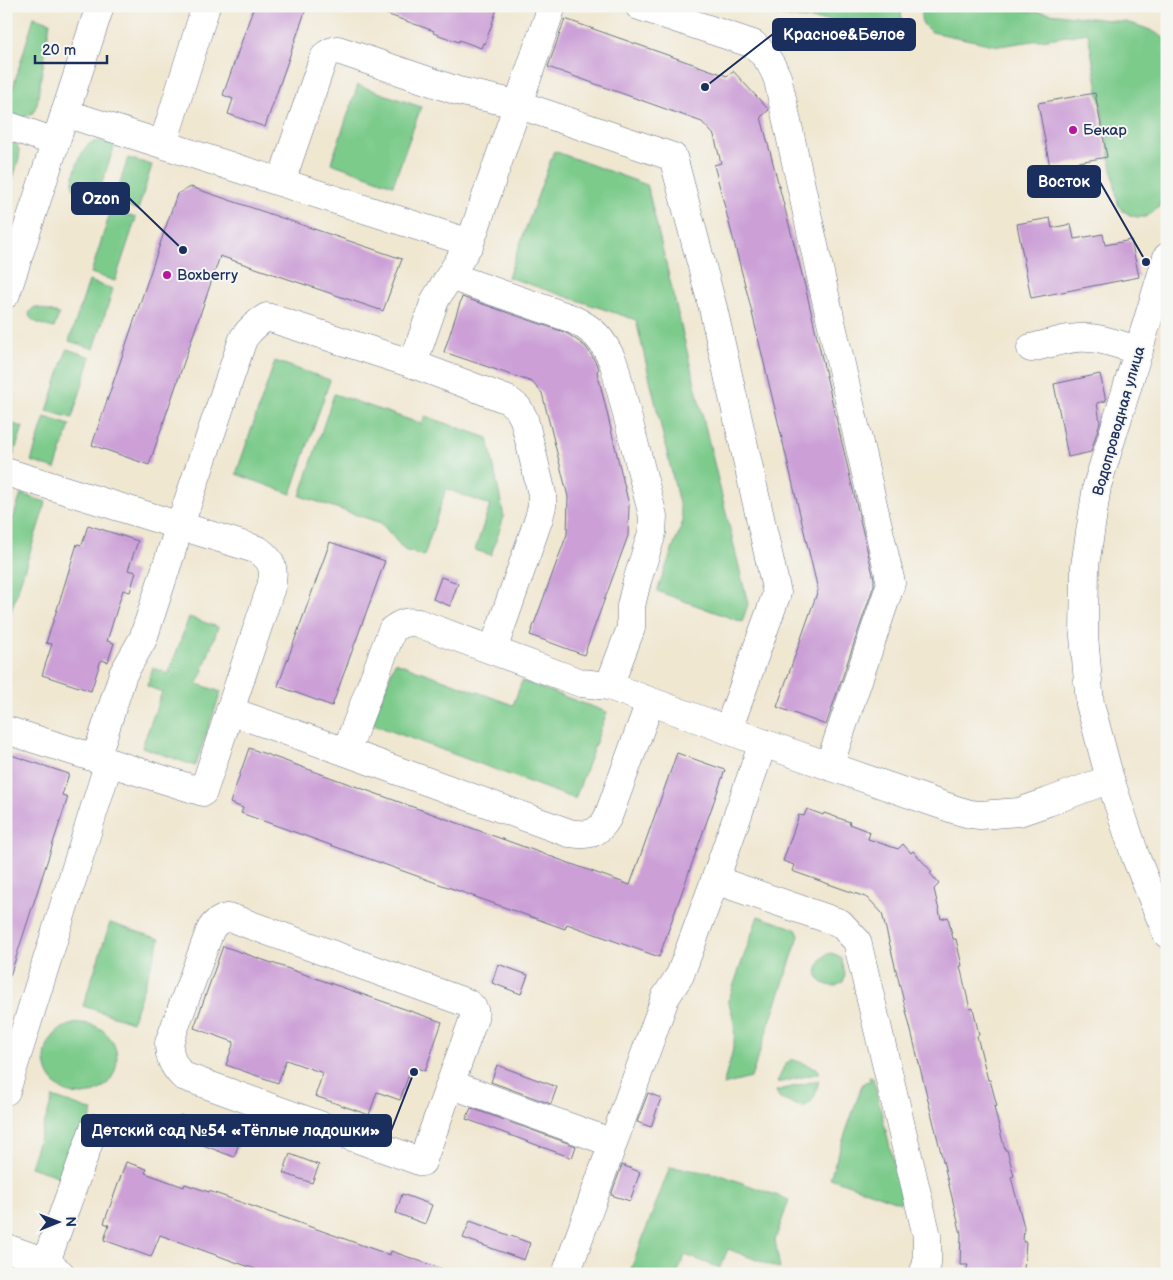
<svg xmlns="http://www.w3.org/2000/svg" width="1173" height="1280" font-family="'Balsamiq Sans',sans-serif">
<rect width="100%" height="100%" fill="#f6f6f2"/>
<filter id="ink" filterUnits="userSpaceOnUse"><feTurbulence type="fractalNoise" baseFrequency=".02" numOctaves="2"/><feDisplacementMap in="SourceGraphic" scale="10" xChannelSelector="R" yChannelSelector="G"/><feConvolveMatrix kernelMatrix="1 2 1 2 8 2 1 2 1" color-interpolation-filters="sRGB"/></filter>
<filter id="wash" filterUnits="userSpaceOnUse"><feTurbulence type="fractalNoise" baseFrequency=".0096" numOctaves="4" result="noise"/><feDisplacementMap in="SourceGraphic" scale="20" xChannelSelector="R" yChannelSelector="G"/><feGaussianBlur stdDeviation="1.12" result="paint"/><feColorMatrix in="noise" values="0 0 0 0 0 0 0 0 0 0 0 0 0 0 0 0 0 1.4 0 .05"/><feComposite in="paint" operator="in"/></filter>
<g filter="url(#wash)">
<rect width="100%" height="100%" fill="#f0e7d1"/>
<g fill="#7ccb8b" stroke="#4c7d74">
<polygon points="755,6 901,6 902,27 787,17 754,9"/>
<path d="M 926,6 L 990,6 L 1125,22 C 1140,26 1156,30 1167,41 L 1167,175 L 1161,203 L 1158,208 L 1150,214 L 1145,217 L 1137,217 L 1130,215 L 1122,210 L 1118,204 L 1088,33 L 999,46 L 932,32 C 921,25 917,17 926,6 Z"/>
<polygon points="34,17 50,22 37,104 33,113 25,117 6,115 6,111"/>
<polygon points="358,85 421,107 393,185 331,163"/>
<path d="M 6,135 C 16,142 21,147 19,159 L 6,200 Z"/>
<path d="M 100,141 L 115,144 L 95,204 C 88,202 82,201 77,195 C 75,192 73,188 73,184 C 72,176 80,154 86,147 C 89,143 94,142 100,141 Z"/>
<polygon points="554,151 647,185 748,604 742,622 657,591 683,521 636,320 508,277"/>
<polygon points="128,158 152,165 138,210 114,202"/>
<polygon points="111,210 136,218 115,281 91,273"/>
<polygon points="89,281 113,289 94,349 69,341"/>
<path d="M 35,307 L 39,308 L 59,314 L 54,328 C 46,326 17,319 35,307 Z"/>
<polygon points="67,349 91,357 72,418 47,411"/>
<polygon points="275,361 330,380 291,494 236,474"/>
<polygon points="334,394 422,424 425,416 488,438 504,517 491,555 475,550 490,505 446,489 424,556 404,550 381,523 300,496"/>
<polygon points="45,417 70,425 55,469 31,461"/>
<polygon points="6,422 23,427 10,465 6,464"/>
<polygon points="21,494 46,502 6,627 6,540"/>
<polygon points="189,617 218,627 198,684 221,692 195,766 142,747 162,692 147,686 153,668 169,673"/>
<polygon points="395,662 513,705 522,681 607,712 575,799 372,724"/>
<path d="M 758,916 L 796,929 L 798,933 L 799,936 L 751,1078 L 723,1085 C 732,1052 741,1035 728,1001 Z"/>
<polygon points="110,923 160,939 132,1022 83,1006"/>
<path d="M 831,953 L 839,956 L 842,960 L 845,975 L 843,982 L 836,986 C 827,986 820,983 817,975 C 818,965 821,955 831,953 Z"/>
<circle cx="81" cy="1059" r="36"/>
<polygon points="790,1060 794,1060 816,1068 819,1073 777,1083 784,1066"/>
<polygon points="869,1077 873,1078 903,1201 900,1203 830,1178 862,1085 865,1082 870,1081"/>
<path d="M 819,1080 C 816,1091 815,1104 802,1107 L 780,1099 L 776,1091 Z"/>
<polygon points="53,1097 93,1111 70,1180 30,1167"/>
<polygon points="670,1167 718,1174 789,1200 775,1240 780,1269 728,1249 720,1268 685,1255 677,1274 629,1274"/>
</g>
<g id="blocks">
<g fill="#cca0d7">
<polygon points="254,6 307,6 265,127 228,114 233,99 223,95"/>
<polygon points="372,6 498,6 485,44 483,43 481,48 459,40 459,42 433,33 434,31 372,9"/>
<polygon points="565,19 727,76 733,71 768,109 769,110 761,117 805,286 874,579 874,585 826,725 777,707 818,590 749,300 714,165 721,163 714,135 702,122 548,67"/>
<polygon points="1095,93 1107,157 1050,167 1038,103"/>
<polygon points="191,187 402,259 383,311 220,256 149,465 92,445 177,194"/>
<polygon points="1050,218 1052,228 1071,224 1074,239 1103,234 1105,245 1131,240 1139,277 1031,298 1017,224"/>
<polygon points="462,297 564,332 571,336 586,347 592,356 599,369 597,371 629,505 628,536 584,655 530,635 567,534 568,497 542,393 532,382 444,352"/>
<polygon points="1100,374 1106,401 1097,403 1100,422 1091,452 1068,457 1054,384"/>
<polygon points="88,525 138,541 128,570 136,572 130,592 123,590 107,641 114,643 108,662 101,660 91,691 42,675 52,644 46,643 58,606 77,544 82,545"/>
<polygon points="330,542 385,561 332,706 278,686"/>
<polygon points="441,577 458,583 450,606 433,599"/>
<polygon points="249,748 630,885 677,753 725,770 659,957 567,924 565,929 241,813 243,808 230,803"/>
<polygon points="11,755 69,774 62,795 68,797 10,976 6,975 6,772"/>
<polygon points="807,809 823,815 824,813 850,822 849,824 870,832 868,839 898,849 903,844 911,853 913,851 932,872 930,873 939,884 934,889 941,919 948,917 953,939 956,939 962,966 960,966 970,1009 973,1008 979,1035 977,1036 988,1080 990,1080 997,1106 994,1107 1005,1150 1007,1150 1014,1176 1011,1177 1024,1227 1023,1242 1026,1242 1024,1269 1022,1269 1022,1274 965,1274 968,1265 960,1265 961,1234 882,913 868,898 792,871 794,865 783,861 799,815 804,816"/>
<polygon points="223,946 442,1022 425,1071 412,1066 400,1100 377,1092 369,1115 315,1096 323,1073 286,1060 278,1083 226,1065 234,1042 194,1028"/>
<polygon points="498,964 528,975 521,994 492,983"/>
<polygon points="497,1065 557,1087 551,1104 491,1082"/>
<polygon points="648,1093 661,1098 651,1127 637,1122"/>
<polygon points="471,1108 576,1146 572,1158 466,1119"/>
<polygon points="180,1115 241,1138 234,1157 174,1134"/>
<polygon points="290,1154 319,1165 312,1183 283,1173"/>
<polygon points="126,1162 147,1169 145,1173 184,1187 185,1184 209,1192 209,1191 390,1255 391,1251 448,1271 448,1274 269,1274 160,1235 151,1257 104,1240 109,1225 104,1223"/>
<polygon points="622,1165 640,1172 630,1201 611,1195"/>
<polygon points="402,1194 432,1205 425,1224 396,1213"/>
<polygon points="470,1221 530,1243 524,1260 463,1238"/>
</g>
</g>
</g>
<g filter="url(#ink)">
<use href="#blocks" fill-opacity="0" stroke="#666f86" stroke-width="1"/>
<g fill="none" stroke-linecap="round" stroke-linejoin="round">
<defs>
<g id="minor">
<path d="M 639,6 L 753,44 C 766,55 772,64 778,80 L 822,282 L 891,583 L 829,766"/>
<polyline points="65,113 470,243"/>
<polyline points="6,125 55,142"/>
<polyline points="163,144 206,6"/>
<path d="M 281,182 L 322,62 C 325,54 330,51 338,50 L 458,91 L 517,104 L 673,157 L 713,308 L 777,593 L 728,730"/>
<path d="M 450,276 L 570,318 C 594,329 603,339 614,364 L 653,516 L 652,533 L 637,581 L 631,606 L 631,628 L 609,686"/>
<path d="M 1031,348 C 1050,344 1070,336 1089,338 C 1106,339 1123,346 1139,351"/>
<polyline points="413,364 435,300 470,243 552,6"/>
<path d="M 6,472 L 258,550 C 273,560 275,570 271,587 L 203,792 L 6,730"/>
<path d="M 230,711 L 346,752 L 569,833 C 588,836 598,835 608,817 L 650,702"/>
<path d="M 346,752 L 392,630 C 401,623 407,621 418,623 L 581,683 L 609,686 L 763,743 L 956,810 L 970,814 L 980,815 L 1019,812 L 1048,802 L 1110,779"/>
<path d="M 96,758 L 123,674 L 143,639 L 180,525 L 243,339 C 250,329 256,323 267,317 L 413,364 L 508,400 L 518,408 L 524,419 L 542,494 L 542,506 L 539,518 L 493,650"/>
<polyline points="715,880 840,923 857,941 927,1236 927,1264 923,1274"/>
<path d="M 226,918 L 234,919 L 467,1003 C 473,1007 476,1011 474,1018 L 422,1162 L 183,1076 C 173,1066 169,1057 169,1043 L 210,931 C 214,923 218,921 226,918 Z"/>
<polyline points="450,1084 613,1143"/>
<polyline points="6,1091 109,762"/>
<polyline points="6,1248 46,1262 61,1274"/>
<polyline points="46,1262 94,1128"/>
<polyline points="566,1274 663,1004 665,998 680,975 715,880 763,743"/>
</g>
<g id="major">
<polyline points="1167,257 1097,486 1085,566 1084,636 1090,704 1110,779 1136,858 1167,934"/>
<polyline points="6,294 100,6"/>
</g>
</defs>
<use href="#minor" stroke="#666f86" stroke-width="29"/>
<use href="#major" stroke="#666f86" stroke-width="29"/>
<use href="#minor" stroke="#fff" stroke-width="28"/>
<use href="#major" stroke="#fff" stroke-width="28"/>
</g>
</g>
<g fill="#b5179e" stroke="#f6f6f2" stroke-width="2">
<circle cx="1073" cy="130" r="5"/>
<circle cx="167" cy="275" r="5"/>
</g>
<g text-anchor="middle" dominant-baseline="central" stroke-width="4" stroke-linejoin="round" paint-order="stroke">
<g font-size="15" fill="#1b2f5e" stroke="#f6f6f2" text-anchor="start">
<text x="1083" y="130">Бекар</text>
<text x="177" y="275">Boxberry</text>
</g>
<g font-size="15" fill="#1b2f5e" stroke="#f6f6f2">
<text transform="translate(1119 421) rotate(-74)">Водопроводная улица</text>
</g>
</g>
<path fill="none" stroke="#1b2f5e" stroke-width="2" d="M705 87L773 34M1146 262L1100 182M183 250L129 198M414 1072L391 1131"/>
<g fill="#1b2f5e" stroke="#f6f6f2" stroke-width="2">
<circle cx="705" cy="87" r="5"/>
<circle cx="1146" cy="262" r="5"/>
<circle cx="183" cy="250" r="5"/>
<circle cx="414" cy="1072" r="5"/>
</g>
<g fill="#1b2f5e" stroke="#1b2f5e" stroke-width="2">
<rect x="773" y="19" width="142" height="31" rx="5"/>
<rect x="1028" y="166" width="72" height="31" rx="5"/>
<rect x="72" y="183" width="57" height="31" rx="5"/>
<rect x="82" y="1115" width="309" height="31" rx="5"/>
</g>
<g font-size="16" text-anchor="middle" font-weight="bold" fill="#fff">
<text x="844" y="40">Красное&amp;Белое</text>
<text x="1064" y="187">Восток</text>
<text x="101" y="204">Ozon</text>
<text x="236" y="1136">Детский сад №54 «Тёплые ладошки»</text>
</g>
<rect width="1173" height="1280" fill="none" stroke="#f6f6f2" stroke-width="25"/>
<g transform="translate(58 1222) rotate(89)" stroke="#f6f6f2" stroke-width="4" paint-order="stroke">
<path d="M0-4L9 19L0 12L-9 19Z" fill="#1b2f5e"/>
<text y="-8" font-size="14" font-weight="bold" text-anchor="middle" fill="#1b2f5e">N</text>
</g>
<path d="M35 55v8h72v-8" fill="none" stroke="#1b2f5e" stroke-width="2.5"/>
<text x="42" y="55" font-size="15" fill="#1b2f5e" stroke="#f6f6f2" stroke-width="4" paint-order="stroke">20 m</text>
</svg>
